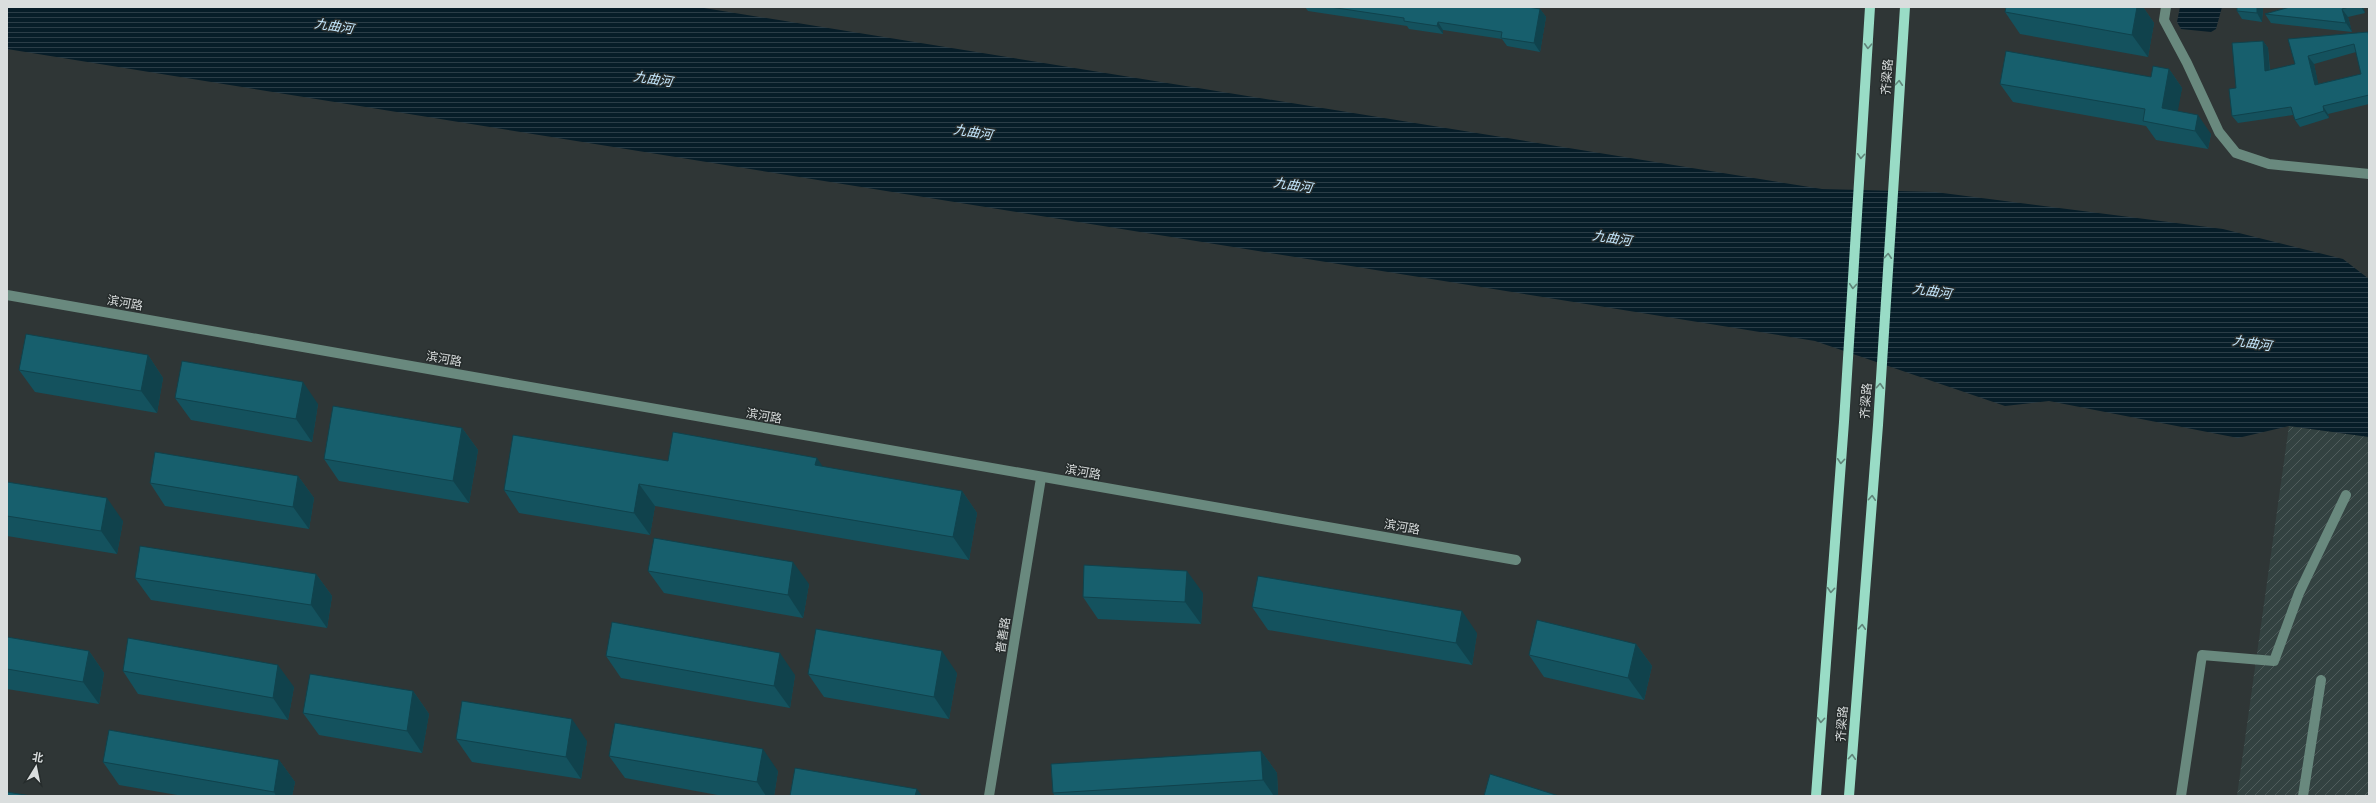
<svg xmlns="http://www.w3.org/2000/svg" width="2376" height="803" font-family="'DejaVu Sans','Noto Sans SC',sans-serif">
<defs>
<pattern id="industrial-furrows" width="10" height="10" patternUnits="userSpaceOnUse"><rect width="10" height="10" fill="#334241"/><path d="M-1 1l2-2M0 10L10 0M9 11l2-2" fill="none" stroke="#505d5c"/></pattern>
<pattern id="water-rules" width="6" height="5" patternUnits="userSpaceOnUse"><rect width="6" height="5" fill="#071d28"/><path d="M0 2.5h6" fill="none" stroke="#2b3d47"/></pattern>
</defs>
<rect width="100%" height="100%" fill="#2f3636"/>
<polygon fill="url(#industrial-furrows)" points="2289,426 2369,437 2369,796 2237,796"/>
<g fill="url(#water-rules)">
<polygon points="7,7 698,7 1822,189 1935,192 2223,229 2343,259 2369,279 2369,437 2289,426 2238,438 2049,401 2005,406 1815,341 7,49"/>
<polygon points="2180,7 2222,7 2216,29 2211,32 2181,29 2177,22"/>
</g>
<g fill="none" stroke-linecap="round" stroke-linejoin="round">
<g stroke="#69897e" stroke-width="10">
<polyline points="2166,7 2164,20 2187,63 2219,132 2236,153 2269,164 2369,174"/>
<polyline points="7,295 1516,560"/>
<polyline points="989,796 1041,478"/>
<polyline points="2181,796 2202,655 2274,661 2299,593 2346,495"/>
<polyline points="2303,796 2321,680"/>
</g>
<g stroke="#99dcc6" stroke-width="10">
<polyline points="1816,796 1844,422 1870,7"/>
<polyline points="1849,796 1878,425 1905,7"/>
</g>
</g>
<g fill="#14525e" fill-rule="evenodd">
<polygon points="1305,7 1528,7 1540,9 1546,17 1540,52 1507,46 1502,39 1443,30 1443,34 1409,29 1407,26 1308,11"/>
<polygon points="2006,7 2143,7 2154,23 2148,57 2020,34 2005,12"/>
<polygon points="2263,7 2262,22 2242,19 2237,11"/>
<polygon points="2290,7 2363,7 2365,13 2348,17 2352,32 2271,23 2265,14"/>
<path d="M 2368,32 L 2369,35 L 2369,104 L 2328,114 L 2329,118 L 2300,127 L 2295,120 L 2293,115 L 2238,123 L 2232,116 L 2236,88 L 2263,41 L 2268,48 L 2270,70 L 2295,64 L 2288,39 ZM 2356,52 L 2361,74 L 2318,84 L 2314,64 Z"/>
<polygon points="2169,69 2182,88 2177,111 2211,134 2208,149 2156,140 2146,126 2013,102 2000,84 2151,77"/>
<polygon points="148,355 163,378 157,413 35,392 19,370"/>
<polygon points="175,398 318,404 312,442 191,420"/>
<polygon points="462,428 478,450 469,503 339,481 324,459"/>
<polygon points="668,461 962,491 977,513 969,560 655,506 650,535 519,513 504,490"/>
<polygon points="298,476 314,498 309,529 165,506 150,483"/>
<polygon points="7,482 123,521 117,554 7,536"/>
<polygon points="648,571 809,584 803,618 664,593"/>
<polygon points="316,574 332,596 327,628 151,600 135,578"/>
<polygon points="1203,593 1201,624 1098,619 1083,597"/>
<polygon points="1252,607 1477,633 1472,665 1268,630"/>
<polygon points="7,637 89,651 104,673 99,704 7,689"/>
<polygon points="1636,644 1652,666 1644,700 1544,677 1529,655"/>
<polygon points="606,656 795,675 790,708 621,678"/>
<polygon points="123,671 294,687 288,720 138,694"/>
<polygon points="957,673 949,719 824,697 808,674"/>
<polygon points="413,691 429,714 422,753 319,735 303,713"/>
<polygon points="456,739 587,741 581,779 472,762"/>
<polygon points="1261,751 1277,773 1278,796 1055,796 1053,793"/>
<polygon points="609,756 778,771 774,796 723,796 625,778"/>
<polygon points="279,760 295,782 292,796 183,796 119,785 103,762"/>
</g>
<g fill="#10424c">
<polygon points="2137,7 2143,7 2154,23 2148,57 2132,35"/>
<polygon points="2257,7 2263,7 2262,22 2257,13"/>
<polygon points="2361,7 2363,7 2365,13"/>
<polygon points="1540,9 1546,17 1540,52 1534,43"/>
<polygon points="2342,9 2348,17 2352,32 2346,23"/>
<polygon points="1438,22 1443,30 1443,34 1437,26"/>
<polygon points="2263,41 2268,48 2270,79 2265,71"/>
<polygon points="2308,56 2314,64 2320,92 2315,85"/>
<polygon points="2169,69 2182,88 2175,127 2162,108"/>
<polygon points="2323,106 2328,114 2329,118 2324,111"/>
<polygon points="2198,115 2211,134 2208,149 2195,131"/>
<polygon points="148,355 163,378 157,413 141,391"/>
<polygon points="303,382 318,404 312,442 296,419"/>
<polygon points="462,428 478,450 469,503 453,481"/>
<polygon points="817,458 832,480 815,465"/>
<polygon points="298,476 314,498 309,529 293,507"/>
<polygon points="639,484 655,506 650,535 634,513"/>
<polygon points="962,491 977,513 969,560 953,537"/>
<polygon points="107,498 123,521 117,554 101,531"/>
<polygon points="793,562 809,584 803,618 788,595"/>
<polygon points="1187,571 1203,593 1201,624 1185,602"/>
<polygon points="316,574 332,596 327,628 311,605"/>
<polygon points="1462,611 1477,633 1472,665 1456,643"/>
<polygon points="1636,644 1652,666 1644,700 1628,678"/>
<polygon points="89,651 104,673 99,704 83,682"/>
<polygon points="942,651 957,673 949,719 934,697"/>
<polygon points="780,653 795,675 790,708 774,686"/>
<polygon points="278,665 294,687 288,720 273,698"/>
<polygon points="413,691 429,714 422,753 407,731"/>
<polygon points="572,719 587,741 581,779 566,757"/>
<polygon points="763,749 778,771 774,796 766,796 757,782"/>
<polygon points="1261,751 1277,773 1278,796 1274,796 1263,780"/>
<polygon points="279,760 295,782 292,796 276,796 274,792"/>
<polygon points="917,789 922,796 915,796"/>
</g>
<g fill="#175f6d" stroke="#10424c" fill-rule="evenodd">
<polygon points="1330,7 1528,7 1540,9 1534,43 1501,38 1502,32 1438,22 1437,26 1404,21 1404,18"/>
<polygon points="2006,7 2137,7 2132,35 2005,12"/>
<polygon points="2237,7 2257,7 2257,13 2237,11"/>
<polygon points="2290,7 2349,7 2342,9 2346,23 2265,14"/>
<path d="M 2368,32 L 2369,38 L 2369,95 L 2323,106 L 2324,111 L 2295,120 L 2291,107 L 2232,116 L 2229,89 L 2236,88 L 2232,43 L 2263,41 L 2265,71 L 2295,64 L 2288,39 ZM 2354,44 L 2361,74 L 2315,85 L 2308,56 Z"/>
<polygon points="2006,51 2151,77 2153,66 2169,69 2162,108 2198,115 2195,131 2143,121 2145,109 2000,84"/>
<polygon points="26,334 148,355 141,391 19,370"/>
<polygon points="182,361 303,382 296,419 175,398"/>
<polygon points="333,406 462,428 453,481 324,459"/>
<polygon points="673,432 817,458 815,465 962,491 953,537 639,484 634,513 504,490 513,435 668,461"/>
<polygon points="155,452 298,476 293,507 150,483"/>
<polygon points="7,482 107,498 101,531 7,516"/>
<polygon points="654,538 793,562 788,595 648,571"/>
<polygon points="140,546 316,574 311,605 135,578"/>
<polygon points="1084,565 1187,571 1185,602 1083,597"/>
<polygon points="1258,576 1462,611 1456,643 1252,607"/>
<polygon points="1537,620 1636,644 1628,678 1529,655"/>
<polygon points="612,622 780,653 774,686 606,656"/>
<polygon points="816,629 942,651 934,697 808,674"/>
<polygon points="7,637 89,651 83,682 7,669"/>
<polygon points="128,638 278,665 273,698 123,671"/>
<polygon points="310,674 413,691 407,731 303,713"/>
<polygon points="462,701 572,719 566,757 456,739"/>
<polygon points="615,723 763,749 757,782 609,756"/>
<polygon points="109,730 279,760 274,792 103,762"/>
<polygon points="1261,751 1263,780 1053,793 1051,764"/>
<polygon points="795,768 917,789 915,796 790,796"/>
<polygon points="1490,774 1559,796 1484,796"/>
<polygon points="7,792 31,796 7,796"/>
</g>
<defs><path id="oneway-chevron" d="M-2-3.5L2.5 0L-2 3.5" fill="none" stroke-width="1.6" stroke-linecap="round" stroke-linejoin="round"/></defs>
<g stroke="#608479">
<use href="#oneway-chevron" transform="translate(1868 46) rotate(93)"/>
<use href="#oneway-chevron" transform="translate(1899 83) rotate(-86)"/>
<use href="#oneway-chevron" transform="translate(1861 156) rotate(94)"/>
<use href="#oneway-chevron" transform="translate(1888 256) rotate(-86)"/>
<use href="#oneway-chevron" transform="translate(1853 286) rotate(94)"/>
<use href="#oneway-chevron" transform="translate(1880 386) rotate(-86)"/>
<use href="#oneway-chevron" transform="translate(1841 461) rotate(94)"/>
<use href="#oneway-chevron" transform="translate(1872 498) rotate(-86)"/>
<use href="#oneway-chevron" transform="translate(1831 590) rotate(94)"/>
<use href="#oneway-chevron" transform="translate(1862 627) rotate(-86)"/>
<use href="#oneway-chevron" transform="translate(1821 720) rotate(94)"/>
<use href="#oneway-chevron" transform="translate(1852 757) rotate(-86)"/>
</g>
<g text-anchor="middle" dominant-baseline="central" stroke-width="3" stroke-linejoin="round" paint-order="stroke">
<g font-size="12" fill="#dadede" stroke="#262c2c">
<text transform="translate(1887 77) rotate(-86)">齐梁路</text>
<text transform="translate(125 303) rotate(10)">滨河路</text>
<text transform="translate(444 359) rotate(10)">滨河路</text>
<text transform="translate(1866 401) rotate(-86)">齐梁路</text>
<text transform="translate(764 416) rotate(10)">滨河路</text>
<text transform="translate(1083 472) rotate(10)">滨河路</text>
<text transform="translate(1402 527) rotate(10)">滨河路</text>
<text transform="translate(1003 635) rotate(-81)">普善路</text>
<text transform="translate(1842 724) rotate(-86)">齐梁路</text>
</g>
<g font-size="13" font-style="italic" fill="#c3e6fc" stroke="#262c2c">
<text transform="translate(334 26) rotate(9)">九曲河</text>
<text transform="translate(653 79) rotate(9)">九曲河</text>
<text transform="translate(973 132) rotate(9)">九曲河</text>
<text transform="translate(1293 185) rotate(9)">九曲河</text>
<text transform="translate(1612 238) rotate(9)">九曲河</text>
<text transform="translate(1932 291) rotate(9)">九曲河</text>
<text transform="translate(2252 343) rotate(9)">九曲河</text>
</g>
</g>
<rect width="2376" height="803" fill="none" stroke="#dadede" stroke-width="16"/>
<g transform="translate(36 767) rotate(10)" stroke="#262c2c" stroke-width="3" paint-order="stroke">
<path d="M0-3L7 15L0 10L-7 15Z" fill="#dadede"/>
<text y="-6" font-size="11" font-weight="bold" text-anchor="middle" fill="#dadede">北</text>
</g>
</svg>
